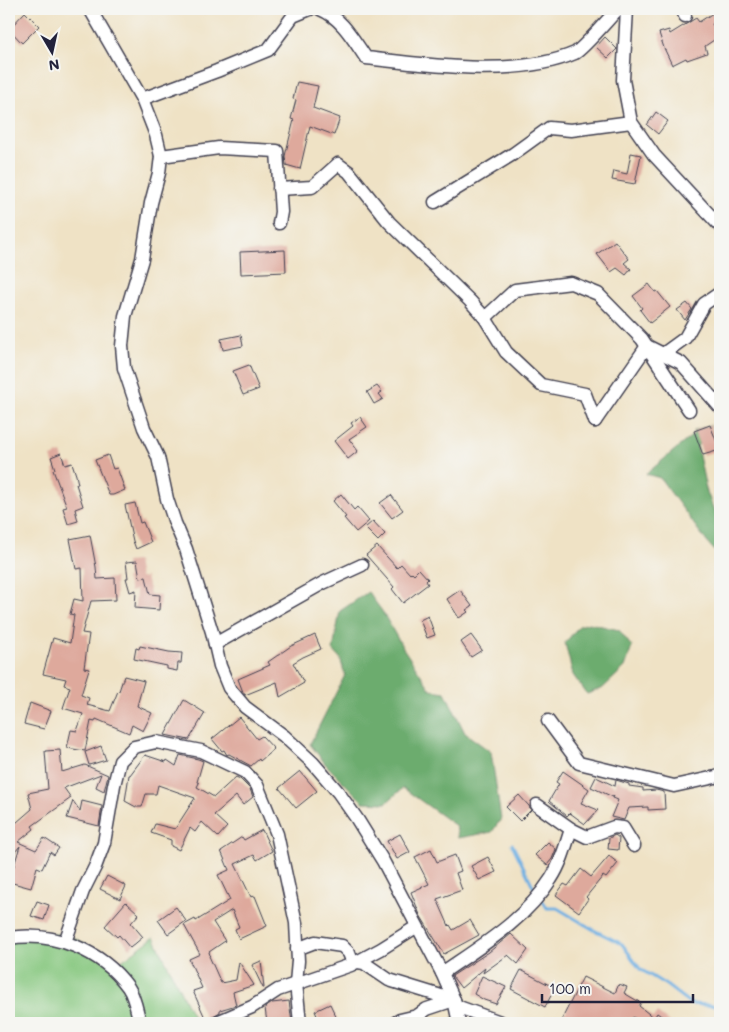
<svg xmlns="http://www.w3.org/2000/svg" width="729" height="1032" font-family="Mali,sans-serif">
<rect width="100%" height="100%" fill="#f6f6f2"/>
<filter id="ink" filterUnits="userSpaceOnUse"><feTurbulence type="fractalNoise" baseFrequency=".02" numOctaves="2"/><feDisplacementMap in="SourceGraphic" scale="10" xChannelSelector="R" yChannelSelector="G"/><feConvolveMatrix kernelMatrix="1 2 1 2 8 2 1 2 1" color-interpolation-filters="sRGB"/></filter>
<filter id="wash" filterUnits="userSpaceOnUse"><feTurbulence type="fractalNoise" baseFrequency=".0096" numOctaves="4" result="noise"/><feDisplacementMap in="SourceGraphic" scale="20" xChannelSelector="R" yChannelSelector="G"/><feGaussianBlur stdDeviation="1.12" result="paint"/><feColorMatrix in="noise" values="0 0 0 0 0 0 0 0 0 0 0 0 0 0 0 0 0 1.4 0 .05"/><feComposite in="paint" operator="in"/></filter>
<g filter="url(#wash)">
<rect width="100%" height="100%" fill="#efe2c5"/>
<polygon fill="#86c77f" stroke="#54745d" points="67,934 105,955 115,966 154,937 196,1023 9,1023 9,935"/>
<g fill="#6cac6e" stroke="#476754">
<polygon points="710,425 712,431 720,430 720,438 700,442 697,446 706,489 713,508 720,518 720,557 707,542 660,478 646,474 694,434 693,431"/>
<polygon points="368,592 382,611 403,648 431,690 445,692 465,733 491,752 501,819 492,832 458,838 456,826 403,788 386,803 363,802 326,765 310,744 345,675 340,658 333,650 340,611"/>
<polygon points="589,623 619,630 632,647 625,667 603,688 587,694 573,675 565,643 579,626"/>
</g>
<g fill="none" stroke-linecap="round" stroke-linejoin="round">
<g stroke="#6fb0e3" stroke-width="3">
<polyline points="512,844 536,892"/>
<polyline points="541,898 547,908 557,908 594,930 622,944 640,969 666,985 691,1004 720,1006"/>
</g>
</g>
<g id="blocks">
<g fill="#dea99c">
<polygon points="25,12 39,26 22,43 9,29"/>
<polygon points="713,13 717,21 712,24 720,36 705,46 707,53 687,60 686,58 672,65 664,48 659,33 669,30 670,34 696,18 699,22"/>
<polygon points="605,37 617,49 608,58 596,47"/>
<polygon points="297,82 318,86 313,108 340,118 334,135 310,126 300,169 286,165 285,156 294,120 291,119 296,100 293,99"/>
<polygon points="656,112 668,121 658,134 647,125"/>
<polygon points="631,153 641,155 635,184 612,180 614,171 627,174"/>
<polygon points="615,241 629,259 624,263 631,269 626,275 617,268 611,272 597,254"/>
<polygon points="285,250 286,272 241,274 240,252"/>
<polygon points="649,284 655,292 657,291 670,307 650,323 640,310 642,308 633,296"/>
<polygon points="687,303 692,309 685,320 677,310"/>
<polygon points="241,335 243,346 223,350 221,339"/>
<polygon points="249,365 259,389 243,395 233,371"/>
<polygon points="377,386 382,392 379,394 383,399 374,404 367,392"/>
<polygon points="360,417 367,427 349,439 358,451 348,459 334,441 353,426 351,423"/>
<polygon points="710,425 720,450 703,455 694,431"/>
<polygon points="61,453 65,465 72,463 76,475 78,484 76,484 83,506 75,509 78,521 68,524 63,508 67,507 53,470 55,469 51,457"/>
<polygon points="108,455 113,469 117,468 125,490 113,495 109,495 95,460"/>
<polygon points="341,494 354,510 357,507 369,521 356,532 344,518 346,517 333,501"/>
<polygon points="391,495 403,510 392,518 380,503"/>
<polygon points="135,503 140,523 143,522 151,542 136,549 133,541 125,505"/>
<polygon points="373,521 385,534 378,541 365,528"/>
<polygon points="90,535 96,567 97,579 115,578 116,600 91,601 82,633 89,634 84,668 89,669 81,695 89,698 87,705 110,711 118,691 119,691 124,676 144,681 137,706 152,713 143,731 132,725 129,733 96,719 95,722 91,721 85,751 67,748 71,730 77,731 83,714 63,708 70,687 64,685 66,679 43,674 53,638 70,643 74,615 70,614 74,599 83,601 82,568 76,569 70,539"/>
<polygon points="377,546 397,568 401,564 410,574 412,572 414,574 419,569 428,579 426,581 428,584 403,603 392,589 394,587 366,555"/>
<polygon points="137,561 140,578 146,577 150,594 160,595 159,610 135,608 136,590 130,592 126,578 128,578 126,562"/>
<polygon points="460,590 472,606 466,610 468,612 459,618 447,599"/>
<polygon points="428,616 435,635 427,638 420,620"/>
<polygon points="315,635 321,649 303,657 293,663 304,683 280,697 277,682 245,695 243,692 238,679 270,665 268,662 291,646"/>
<polygon points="471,635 482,650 471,657 461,642"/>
<polygon points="140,646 169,652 182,653 181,663 178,663 177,671 167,669 167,666 134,659 136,648 139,649"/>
<polygon points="184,700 205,713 189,740 165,735"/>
<polygon points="30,703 51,711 44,729 24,724"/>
<polygon points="239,717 257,739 262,736 274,749 260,761 259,759 251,766 229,754 227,755 224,750 222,751 212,739"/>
<polygon points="101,746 106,760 89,765 85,752"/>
<polygon points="60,750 62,772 85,765 108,775 104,791 96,787 101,774 64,788 71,798 32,826 34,829 18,842 36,850 44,838 59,848 54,855 50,852 42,869 37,867 31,888 9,882 20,846 9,859 9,829 32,809 28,793 48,789 45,751"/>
<polygon points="145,755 166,762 167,760 176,766 180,755 198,759 203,761 197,782 199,783 197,787 214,797 236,777 240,779 250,789 253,797 243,805 236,796 214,815 227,827 218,837 202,822 195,832 190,828 179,850 171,846 171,840 151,833 155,824 175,829 195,798 158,785 156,794 146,794 142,807 136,807 125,801 129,775 130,775"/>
<polygon points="300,771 317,791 296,808 279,788"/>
<polygon points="563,771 589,789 581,803 598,810 585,824 570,813 567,816 549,801 559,784 556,782"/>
<polygon points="596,777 615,786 616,780 629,784 629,786 643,788 643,791 656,790 664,792 665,809 648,810 648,807 629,808 624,820 611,817 618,800 613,798 614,796 613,797 591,787"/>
<polygon points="519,795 529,806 531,810 520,821 506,807"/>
<polygon points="73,801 80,811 82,801 102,806 99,826 67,818"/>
<polygon points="262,830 272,851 257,860 254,855 235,864 251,897 255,896 267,926 239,939 235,929 239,927 232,910 213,922 225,941 209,952 210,955 209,956 221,983 236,980 239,962 254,985 233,992 236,1005 220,1010 220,1012 206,1020 193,991 202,988 189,959 200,954 184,925 195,919 196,921 230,900 218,875 229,870 221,851 242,837 244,840"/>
<polygon points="400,834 410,852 397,859 387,841"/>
<polygon points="615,835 619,838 618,850 608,849 609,838"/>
<polygon points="548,842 556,849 552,859 547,865 535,855"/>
<polygon points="431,849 437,862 455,855 461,871 456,873 462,890 437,899 449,926 450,925 453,930 470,920 479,935 444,954 420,915 411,892 429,884 415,857"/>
<polygon points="609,856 618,863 606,878 603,876 586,897 588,899 579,912 556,895 564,884 568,886 581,869 591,877"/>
<polygon points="488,857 496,872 479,880 471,866"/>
<polygon points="107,876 126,886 120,899 100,889"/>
<polygon points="37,901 49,905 44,920 31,916"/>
<polygon points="126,902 139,914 131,923 143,937 130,948 119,935 117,937 105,926"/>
<polygon points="176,907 186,921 168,934 158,920"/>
<polygon points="511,934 528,950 518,964 508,955 483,973 485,968 461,988 452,976 489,952"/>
<polygon points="261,961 264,988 263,988 252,965"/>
<polygon points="521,970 555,988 545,1007 511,989"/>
<polygon points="482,976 506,987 496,1004 484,1000 474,994"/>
<polygon points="583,977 615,993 619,984 627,987 624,993 641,1003 639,1006 654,1018 657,1013 671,1023 641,1023 633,1017 630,1023 570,1023 562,1019"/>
<polygon points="289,1001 292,1023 267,1023 265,1008 272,1003"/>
<polygon points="330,1004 339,1023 320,1023 315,1011"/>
</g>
</g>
</g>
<g filter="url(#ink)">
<use href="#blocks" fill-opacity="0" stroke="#413f50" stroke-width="1"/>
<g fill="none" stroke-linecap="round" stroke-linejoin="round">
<defs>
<g id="street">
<polyline points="90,9 142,99 156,135 161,156 159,173 151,203 142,259 125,316 122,346 124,368 144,428 158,457 167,499 175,523 186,549 212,632 220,666 229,688 245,707 284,736 313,763 338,792 357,819 383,861 442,973 454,1000 459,1023"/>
<path d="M 320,9 C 342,18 353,39 366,58 C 427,65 518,78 575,53 C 583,49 610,17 618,9"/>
<polyline points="627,9 623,80 631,122 654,155 720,226"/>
<polyline points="682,9 685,16"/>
<polyline points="142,99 217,71 268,50 293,16 310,9"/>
<polyline points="161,156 219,148 277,151 281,212 279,223"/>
<polyline points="279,189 312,187 338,164 349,172 389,222 470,301 485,318 506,352 541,385 585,394 595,421"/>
<polyline points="435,202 513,154 549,128 571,130 631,122"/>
<polyline points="485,318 515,290 571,283 598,294 642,339 689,410"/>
<polyline points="663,354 685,338 704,304 720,293"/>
<polyline points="595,421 647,346 681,363 720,407"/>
<polyline points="215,644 323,583 362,565"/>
<polyline points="548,721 579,763 674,786 720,776"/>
<polyline points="537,805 571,829 587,837 614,827 623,828 634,846"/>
<path d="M 9,938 C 53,931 101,950 128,987 C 135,997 137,1012 140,1023"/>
<polyline points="65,942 83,891 95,867 104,843 114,785 120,761 134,747 156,742 201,751 245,772 257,785 277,834 296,923 298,961 296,983 300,1023"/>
<polyline points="297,949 315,942 342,946 349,953 352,961 364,963 389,980 454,1000 427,1009 417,1016 400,1020 395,1023"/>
<path d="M 442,973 C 481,946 525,920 551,879 C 561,864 566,845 571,829"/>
<polyline points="454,1000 456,1006 503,1023"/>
<polyline points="215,1023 252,1007 278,990 351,965 381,949 416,927"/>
</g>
</defs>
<use href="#street" stroke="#413f50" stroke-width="15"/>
<use href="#street" stroke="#fff" stroke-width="12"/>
</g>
</g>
<rect width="729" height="1032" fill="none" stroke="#f6f6f2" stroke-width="30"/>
<g transform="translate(52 52) rotate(171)" stroke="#f6f6f2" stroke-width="4" paint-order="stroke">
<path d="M0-4L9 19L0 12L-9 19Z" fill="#22223b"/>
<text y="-8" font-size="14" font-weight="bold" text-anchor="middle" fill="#22223b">N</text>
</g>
<path d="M542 994v8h151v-8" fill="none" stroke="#22223b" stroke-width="2.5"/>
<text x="549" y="994" font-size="15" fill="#22223b" stroke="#f6f6f2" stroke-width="4" paint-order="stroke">100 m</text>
</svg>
